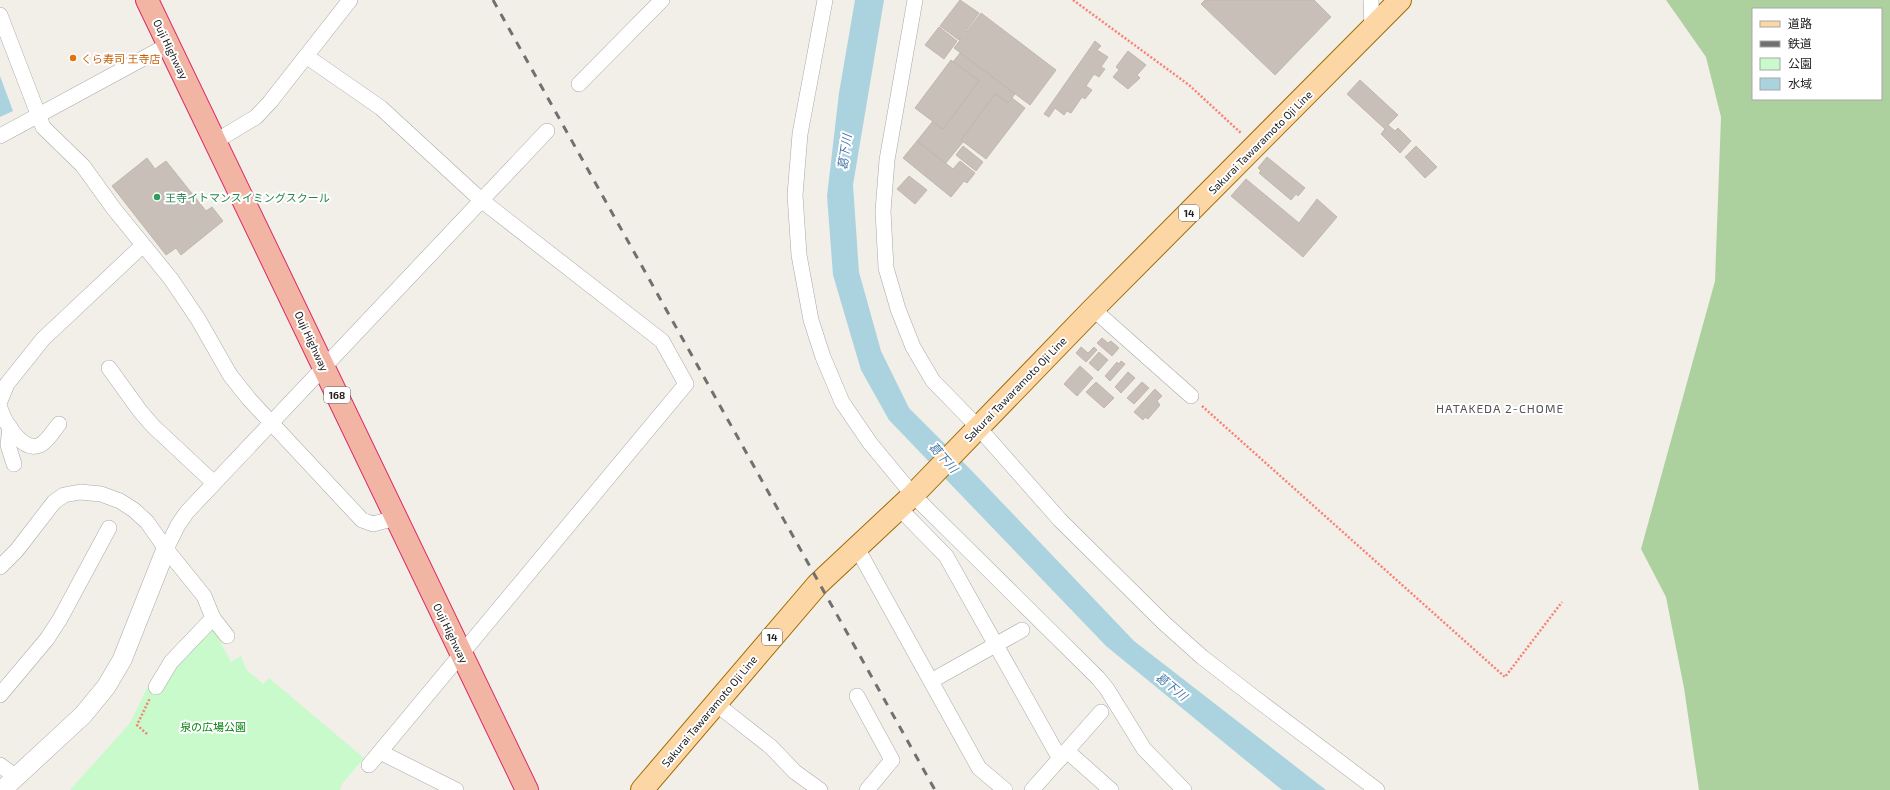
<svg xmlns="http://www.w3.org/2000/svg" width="1890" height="790" font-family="'Exo 2','Noto Sans JP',sans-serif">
<rect width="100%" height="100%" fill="#f2efe9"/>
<path fill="#add19e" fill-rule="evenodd" d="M 1666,0 L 1890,0 L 1890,790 L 1699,790 L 1684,688 L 1666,597 L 1641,549 L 1715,281 L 1721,117 L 1706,57 ZM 1753,9 L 1881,9 L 1881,99 L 1753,99 Z"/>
<polygon fill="#c8facc" points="212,626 231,662 241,656 246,669 263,684 269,678 364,758 342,784 340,790 70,790 130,723 149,684 161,689 176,665"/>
<g fill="#aad3df">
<polygon points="855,0 884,0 853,185 859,272 881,351 909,408 971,470 1134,641 1326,790 1282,790 1106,646 889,420 861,370 833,275 827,196 839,93"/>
<polygon points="0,76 13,111 0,117"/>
</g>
<g fill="#c7bfb8" stroke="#c4b6ab">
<polygon points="960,0 979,13 959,40 940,26"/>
<polygon points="1205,0 1314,0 1331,17 1275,75 1201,4"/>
<polygon points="981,13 1056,70 1030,105 954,48"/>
<polygon points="939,27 957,41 944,59 925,45"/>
<polygon points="1095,41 1101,46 1097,50 1108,57 1101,67 1105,69 1099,77 1094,74 1086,86 1092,90 1085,99 1082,97 1071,113 1067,111 1064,115 1055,108 1049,117 1044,114"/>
<polygon points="1128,51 1146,65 1137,75 1140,78 1128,89 1113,77 1119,70 1116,67"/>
<polygon points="960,53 1015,94 1008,103 995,94 961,140 963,142 945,164 917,141 933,121 943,129 979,81 953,62"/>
<polygon points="951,60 979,81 943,129 915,108"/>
<polygon points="1360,80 1398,115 1388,125 1395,131 1398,128 1411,141 1400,153 1381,134 1385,129 1347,94"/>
<polygon points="995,94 1008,103 1012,98 1025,108 986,159 961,140"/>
<polygon points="917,141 953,169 960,161 975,173 967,183 964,181 951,197 903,158"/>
<polygon points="963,146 983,162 976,171 956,155"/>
<polygon points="1416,146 1437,167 1425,178 1405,157"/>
<polygon points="1267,157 1305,188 1298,196 1296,194 1291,200 1259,173 1261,171 1258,168"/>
<polygon points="147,158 155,169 166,161 206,211 212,207 223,221 181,255 176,248 166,255 112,186"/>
<polygon points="909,176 927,190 915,204 897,189"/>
<polygon points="1246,179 1299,223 1317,199 1337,217 1303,257 1231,196"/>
<polygon points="1102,338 1108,343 1111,341 1119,348 1112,356 1097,343"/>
<polygon points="1081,347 1088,353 1094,347 1097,350 1086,362 1076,353"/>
<polygon points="1099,352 1108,360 1098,371 1089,363"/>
<polygon points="1121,361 1125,364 1110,381 1105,376 1117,362 1119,364"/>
<polygon points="1080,366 1093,378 1077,396 1064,384"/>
<polygon points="1128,372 1135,378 1121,393 1115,387"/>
<polygon points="1096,382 1114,398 1104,408 1086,392"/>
<polygon points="1142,382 1149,388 1134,404 1127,398"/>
<polygon points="1155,389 1162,396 1157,401 1160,405 1148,419 1145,417 1143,420 1134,412"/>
</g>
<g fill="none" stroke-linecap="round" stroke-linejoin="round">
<defs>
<g id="minor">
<polyline points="825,0 800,134 795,195 799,255 811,320 823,357 842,402 870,443 913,495 1098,678 1107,689 1144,749 1184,790"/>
<polyline points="915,0 887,160 883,211 886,268 898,309 913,347 933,381 978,427 1060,520 1164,623 1202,657 1255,698 1377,790"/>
<polyline points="1371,0 1372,29"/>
<polyline points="0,15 43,127 83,166 114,209 171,279 198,319 230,375 249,399 362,520 373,524 396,518"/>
<polyline points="306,56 381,108 481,200 662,341 686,384 369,765"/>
<polyline points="579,84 662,0"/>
<polyline points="0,136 168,45"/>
<polyline points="216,141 256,117 270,102 350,0"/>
<polyline points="1093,309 1191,396"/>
<polyline points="109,368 140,411 153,426 214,483"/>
<polyline points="0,401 7,384 43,339 143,245"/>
<path d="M 0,408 C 4,421 22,453 40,445 C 47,442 54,430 59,424"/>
<polyline points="10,427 8,445 14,464"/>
<polyline points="899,508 946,556 1060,759"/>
<polyline points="857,548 979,768 1005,790"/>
<polyline points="166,549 178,525 187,512 547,131"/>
<polyline points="0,567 17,550 54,502 64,495 80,492 101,494 120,501 134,510 147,522 166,549 204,596 213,618 227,636"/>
<polyline points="931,681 1022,630"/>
<polyline points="156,687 171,662 213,618"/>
<polyline points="0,695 47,639 60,619 109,528"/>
<polyline points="857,696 892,760 867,790"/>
<polyline points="715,703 771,747 795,772 820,790"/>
<polyline points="1067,751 1111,790"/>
<polyline points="380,752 456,790"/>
<polyline points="0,765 16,777"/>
<polyline points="1032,790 1101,712"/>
</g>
<polyline id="tertiary" points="2,790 83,715 106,687 122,660 166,549"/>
<polyline id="primary" points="642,790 818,584 913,495 1093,309 1400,0"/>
<polyline id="trunk" points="147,0 527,790"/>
</defs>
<use href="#minor" stroke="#a9a9a9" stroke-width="16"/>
<use href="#tertiary" stroke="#a9a9a9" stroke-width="20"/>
<use href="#primary" stroke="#a06b00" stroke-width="24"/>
<use href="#trunk" stroke="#dc2a67" stroke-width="24"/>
<g stroke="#fa8072" stroke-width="2.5" stroke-dasharray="2 2" stroke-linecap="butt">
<polyline points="1073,0 1189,85 1242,134"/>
<polyline points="1202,406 1505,677 1562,602"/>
<polyline points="147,734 137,725 150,698"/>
</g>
<use href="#minor" stroke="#fff" stroke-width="15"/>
<use href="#tertiary" stroke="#fff" stroke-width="19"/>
<use href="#primary" stroke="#fcd6a4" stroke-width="22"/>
<use href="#trunk" stroke="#f2b4a3" stroke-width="22"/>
<polyline stroke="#707070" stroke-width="3" stroke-dasharray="8 8" stroke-linecap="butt" points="493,0 935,790"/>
</g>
<circle fill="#e8710a" stroke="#fff" stroke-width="1.5" cx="73" cy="58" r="4"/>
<circle fill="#2e9e5b" stroke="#fff" stroke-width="1.5" cx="157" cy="197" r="4"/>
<g text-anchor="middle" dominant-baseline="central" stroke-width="4" stroke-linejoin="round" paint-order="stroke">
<g fill="#fff" stroke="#646464" stroke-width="1">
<rect x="1179" y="205" width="20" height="16" rx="3"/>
<rect x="324" y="387" width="26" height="16" rx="3"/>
<rect x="762" y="629" width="20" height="16" rx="3"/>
</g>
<g font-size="10" font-weight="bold" fill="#222">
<text x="1189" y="213">14</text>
<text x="337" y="395">168</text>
<text x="772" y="637">14</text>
</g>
<g font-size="11" fill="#222" stroke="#fff">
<text transform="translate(171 49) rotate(64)">Ouji Highway</text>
<text transform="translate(1260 142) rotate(-45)">Sakurai Tawaramoto Oji Line</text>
<text transform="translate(312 341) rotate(65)">Ouji Highway</text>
<text transform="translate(1015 389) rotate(-46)">Sakurai Tawaramoto Oji Line</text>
<text transform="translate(451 633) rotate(64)">Ouji Highway</text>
<text transform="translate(709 711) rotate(-50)">Sakurai Tawaramoto Oji Line</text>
</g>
<g font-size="11" fill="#c56008" stroke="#fff" text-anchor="start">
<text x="81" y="58">くら寿司 王寺店</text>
</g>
<g font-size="11" fill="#27864d" stroke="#fff" text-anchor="start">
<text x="165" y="197">王寺イトマンスイミングスクール</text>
</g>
<g font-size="11" fill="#0c8416" stroke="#fff">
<text x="213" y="726">泉の広場公園</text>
</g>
<g font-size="12" font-style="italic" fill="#4a7aab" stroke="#fff">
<text transform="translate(844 152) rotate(-82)">葛下川</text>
<text transform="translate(944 457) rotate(48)">葛下川</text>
<text transform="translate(1172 686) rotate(39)">葛下川</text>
</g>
<g font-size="12" letter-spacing="1" fill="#555" stroke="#fff">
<text x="1500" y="408">HATAKEDA 2-CHOME</text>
</g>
</g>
<rect x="1752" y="8" width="130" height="92" fill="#ffffff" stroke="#a7a7a7"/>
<rect x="1760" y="21" width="20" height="6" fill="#fcd6a4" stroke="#a7a7a7"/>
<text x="1788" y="28" font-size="12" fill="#222222">道路</text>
<rect x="1760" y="41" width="20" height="6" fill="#707070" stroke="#a7a7a7"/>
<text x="1788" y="48" font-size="12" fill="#222222">鉄道</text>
<rect x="1760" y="58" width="20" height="12" fill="#c8facc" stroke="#a7a7a7"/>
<text x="1788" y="68" font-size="12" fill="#222222">公園</text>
<rect x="1760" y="78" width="20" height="12" fill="#aad3df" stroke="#a7a7a7"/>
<text x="1788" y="88" font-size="12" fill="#222222">水域</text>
</svg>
